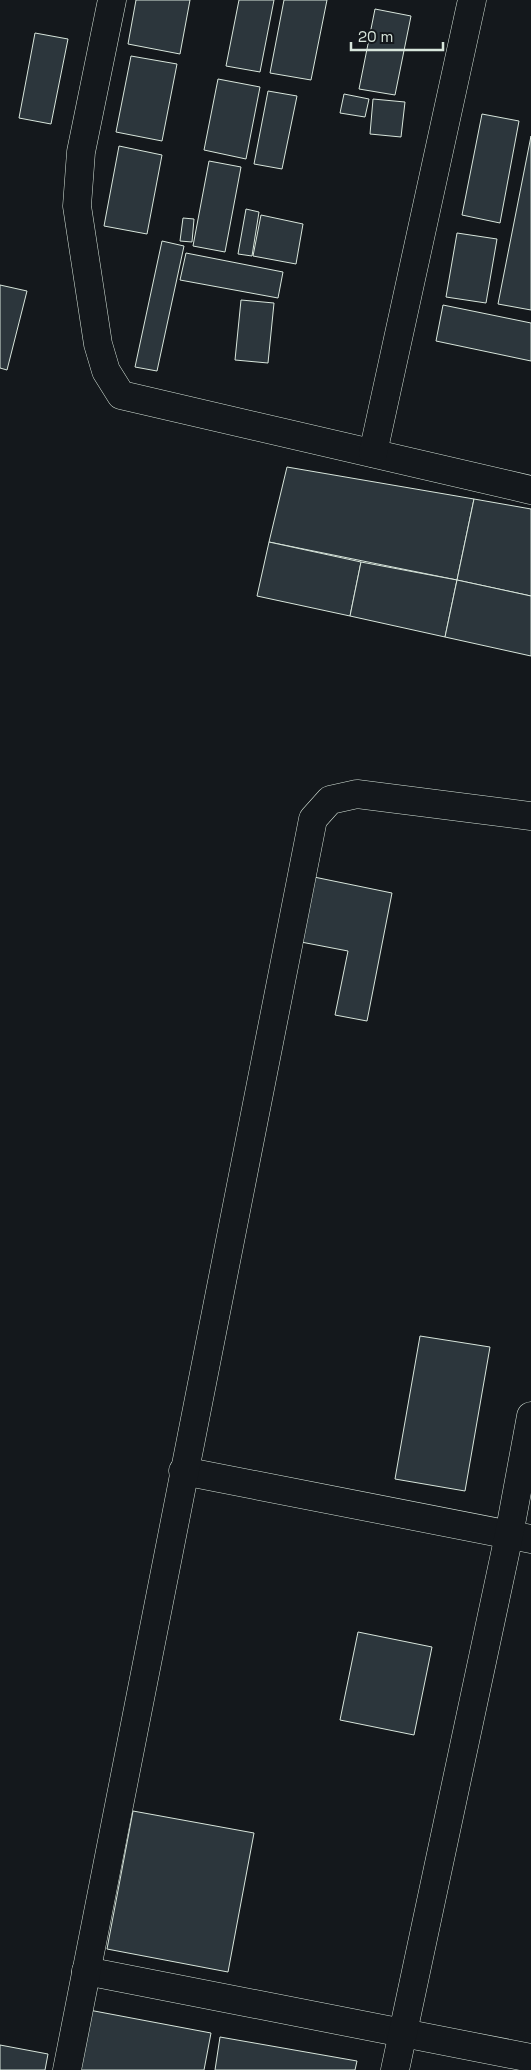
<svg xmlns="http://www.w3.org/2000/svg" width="531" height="2070" font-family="'Space Grotesk',sans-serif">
<rect width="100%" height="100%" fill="#14181c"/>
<g fill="#2c363c" stroke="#d8e6dc">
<polygon points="136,0 190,0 180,54 128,44"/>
<polygon points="239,0 274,0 260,72 226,66"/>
<polygon points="284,0 327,0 311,80 270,73"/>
<polygon points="375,9 411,16 395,95 359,89"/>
<polygon points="35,33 68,39 51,124 19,118"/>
<polygon points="131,56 177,64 162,141 116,132"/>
<polygon points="218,79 260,87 246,159 204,150"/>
<polygon points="268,91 297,96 282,169 254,164"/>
<polygon points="344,94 369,99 365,117 340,113"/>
<polygon points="373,99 405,102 401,137 370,134"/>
<polygon points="482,114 519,121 500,223 462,215"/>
<polygon points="531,136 531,310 498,304"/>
<polygon points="119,146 162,155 147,234 104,226"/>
<polygon points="209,161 241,167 225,252 193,246"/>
<polygon points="246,209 259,212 252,256 238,254"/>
<polygon points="261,215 303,224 296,264 253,256"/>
<polygon points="183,218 194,219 192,242 180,241"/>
<polygon points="457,233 497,239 486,303 446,297"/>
<polygon points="162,241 184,246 157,371 135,367"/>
<polygon points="186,253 283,272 278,298 180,280"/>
<polygon points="0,285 27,291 7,370 0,368"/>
<polygon points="241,300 274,303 268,363 235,360"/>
<polygon points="443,305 531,323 531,361 436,341"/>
<polygon points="287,467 474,499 457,580 269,542"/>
<polygon points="474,499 531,509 531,596 457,580"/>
<polygon points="269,542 361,562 350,616 257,596"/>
<polygon points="361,562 457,580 445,637 350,616"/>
<polygon points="457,580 531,596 531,656 445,637"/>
<polygon points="314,877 392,893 367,1021 335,1015 348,951 301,942"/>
<polygon points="420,1336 490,1347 465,1491 395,1479"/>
<polygon points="358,1632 432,1647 414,1735 340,1720"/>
<polygon points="133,1811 254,1833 228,1972 107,1949"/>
<polygon points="89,2010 211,2033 204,2070 78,2070"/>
<polygon points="220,2037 357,2061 355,2070 215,2070"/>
<polygon points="0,2045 48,2054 45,2070 0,2070"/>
</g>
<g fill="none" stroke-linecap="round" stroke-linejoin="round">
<defs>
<g id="minor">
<polyline points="112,0 81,152 77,206 98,344 106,371 121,395 531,490"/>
<polyline points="373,453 472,0"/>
<polyline points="183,1471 531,1539"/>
<polyline points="86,1971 531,2058"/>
<polyline points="67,2070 313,819 330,800 357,794 531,816"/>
<polyline points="395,2070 509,1535 531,1416"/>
</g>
</defs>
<use href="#minor" stroke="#d8e6dc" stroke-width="29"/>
<use href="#minor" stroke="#14181c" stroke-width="28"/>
</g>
<path d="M351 42v8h92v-8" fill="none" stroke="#d8e6dc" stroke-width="2.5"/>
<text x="358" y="42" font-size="15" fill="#d8e6dc" stroke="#14181c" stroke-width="4" paint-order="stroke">20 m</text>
</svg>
